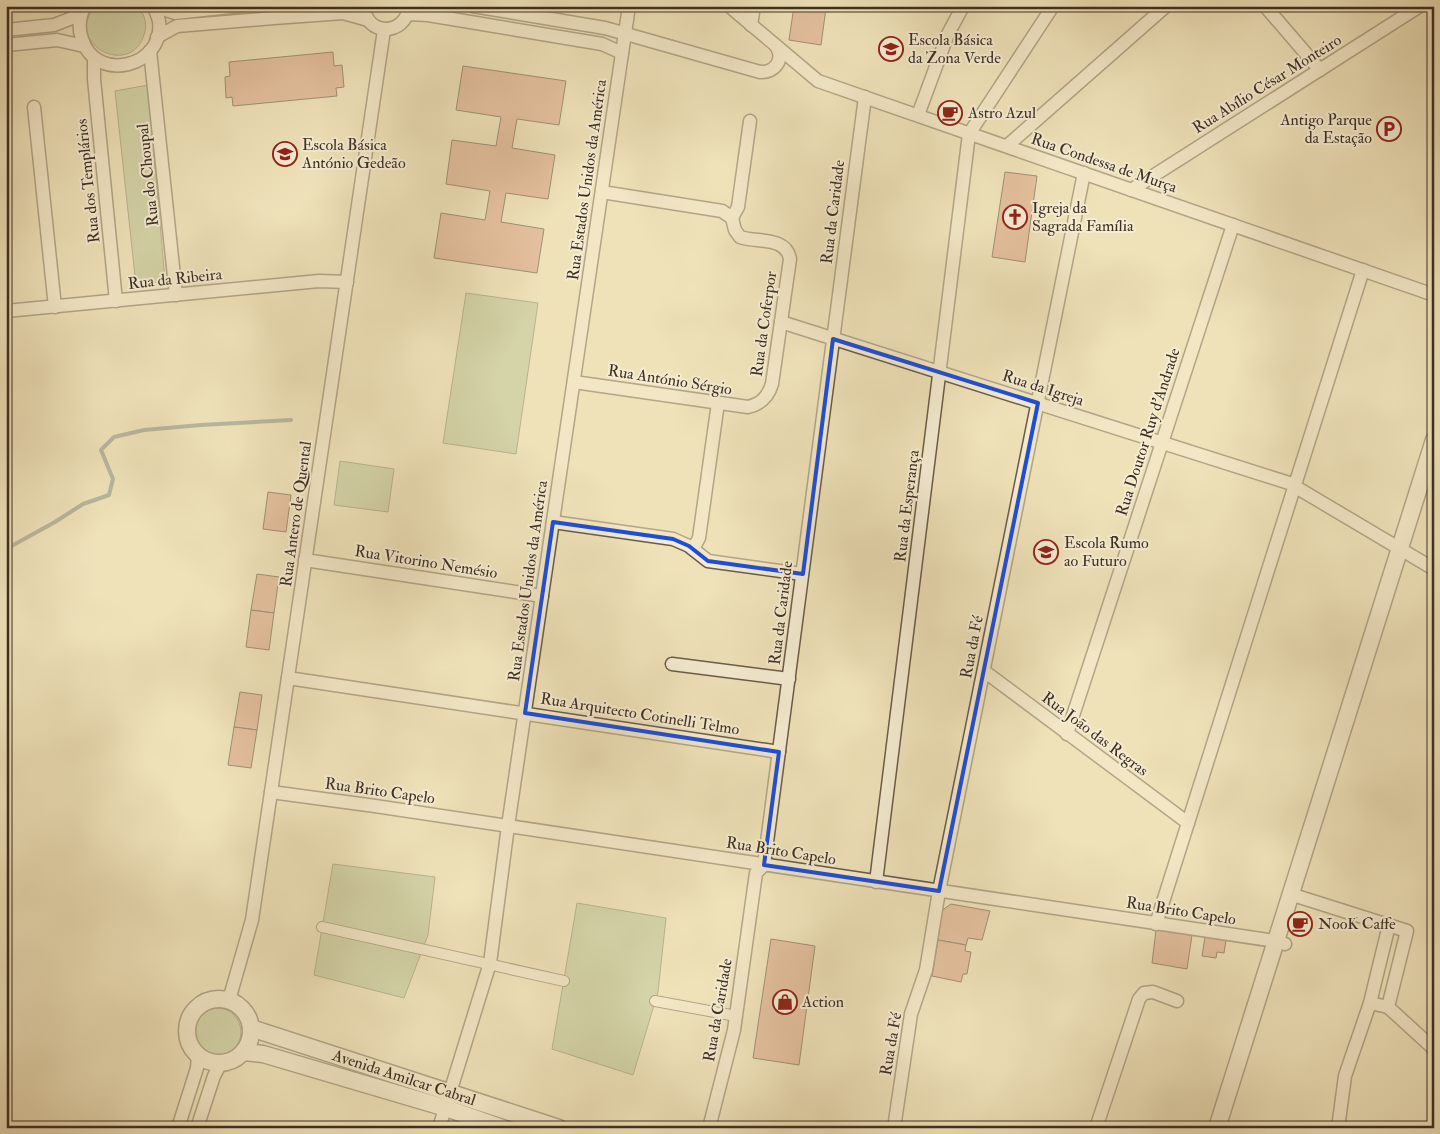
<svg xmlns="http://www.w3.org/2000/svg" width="1440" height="1134" font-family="'IM FELL Double Pica',serif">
<rect width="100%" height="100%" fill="#efe2b9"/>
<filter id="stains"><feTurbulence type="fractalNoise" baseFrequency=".004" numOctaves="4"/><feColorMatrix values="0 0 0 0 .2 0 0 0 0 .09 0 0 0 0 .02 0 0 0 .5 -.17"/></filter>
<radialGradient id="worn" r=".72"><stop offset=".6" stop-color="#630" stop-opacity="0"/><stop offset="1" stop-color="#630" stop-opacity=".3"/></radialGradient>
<g fill="#b4c493" stroke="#797a5a">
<path d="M 95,6 L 137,6 C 144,13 147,22 145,31 C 135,80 62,46 95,6 Z"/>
<polygon points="148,85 165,281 136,285 115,91"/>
<polygon points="466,293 538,303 516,454 443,443"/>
<polygon points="340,461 394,469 388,512 334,505"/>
<polygon points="333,864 435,877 428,935 404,998 314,975"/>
<polygon points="577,903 666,918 658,992 633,1075 552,1049"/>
<circle cx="217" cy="1032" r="24"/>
</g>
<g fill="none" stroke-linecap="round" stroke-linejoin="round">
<polyline stroke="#79827e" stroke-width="4" points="6,549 55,522 83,504 109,495 113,479 101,450 114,437 144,430 201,425 291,420"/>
</g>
<g fill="#d7977d" stroke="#3e2f22">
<polygon points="794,6 826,8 821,45 789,40"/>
<polygon points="333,52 334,66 342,65 344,87 336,88 337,96 233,106 232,97 226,98 225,77 230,76 229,62"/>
<polygon points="463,66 566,81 559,125 517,119 512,148 555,155 548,199 506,193 501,222 544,229 537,273 434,258 441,213 485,220 490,191 446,184 452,140 496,146 501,117 456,110"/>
<polygon points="1005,172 1037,176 1025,262 992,257"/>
<polygon points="268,492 291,495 286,532 263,529"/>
<polygon points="257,574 279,577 274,613 251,610"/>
<polygon points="251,610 274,613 269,650 246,647"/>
<polygon points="240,692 262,695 257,730 234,727"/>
<polygon points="234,727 257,730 251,768 228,765"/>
<polygon points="951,904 990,911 982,940 968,938 966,945 938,940 941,911"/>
<polygon points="1156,930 1192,935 1187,969 1152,963"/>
<polygon points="1205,937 1226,940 1224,953 1217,952 1216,958 1202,956"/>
<polygon points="771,939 815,946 799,1065 753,1058"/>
<polygon points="938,940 966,945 965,951 971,952 967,974 963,974 961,982 932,976"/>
</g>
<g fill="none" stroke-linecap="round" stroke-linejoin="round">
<defs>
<g id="pedestrian">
<polyline points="322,927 564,981"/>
<polyline points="655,1001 736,1016"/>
</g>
<g id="minor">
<path d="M 85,6 C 79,17 78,28 82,39 C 96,84 165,67 159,21 C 158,16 155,11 154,6"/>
<polyline points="154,6 175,13 240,6"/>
<path d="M 365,6 C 363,35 406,38 409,6"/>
<path d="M 473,6 L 605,28 L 760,72 C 775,73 785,59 776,46"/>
<polyline points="729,6 818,81 1434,295"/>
<polyline points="1265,6 1320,70"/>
<polyline points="408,14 428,15 602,44 622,53"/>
<polyline points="751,25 754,6"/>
<polyline points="6,30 54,25 80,15"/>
<polyline points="157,37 177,26 274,18 343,13 368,20"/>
<polyline points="6,45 57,40 84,46"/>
<polyline points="150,51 176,295"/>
<polyline points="94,58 94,79 116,301"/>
<polyline points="34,107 55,307"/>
<polyline points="918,115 948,34 963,6"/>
<polyline points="1007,146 1166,6"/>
<polyline points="1131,190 1420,6"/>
<polyline points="732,218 738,207 750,121"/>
<polyline points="6,311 319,281 347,282"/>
<polyline points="781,322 1289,483 1434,569"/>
<path d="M 574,382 L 748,407 C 761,404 768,397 772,384 L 790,259 C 786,236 757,243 740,237 L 735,230 L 732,218 L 722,211 L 602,192"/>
<polyline points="553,522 673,539 689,546 708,561 802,574"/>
<polyline points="693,549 699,538 718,403"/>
<polyline points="305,560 542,596"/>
<polyline points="672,664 789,679"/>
<polyline points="984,671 1188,823"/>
<polyline points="288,678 779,752"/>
<polyline points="1067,734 1233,225"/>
<polyline points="271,792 375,806 1275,941 1285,944"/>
<polyline points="876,882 969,134 1053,6"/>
<polyline points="1290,894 1407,931 1388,1007"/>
<polyline points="1156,924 1363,270"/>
<polyline points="1389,925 1370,1003 1388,1007 1434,1049"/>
<polyline points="229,1000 252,920 384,30"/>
<polyline points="178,1128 197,1068 198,1056"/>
<polyline points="197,1128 214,1076 221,1063"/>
<polyline points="439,1128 490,963 508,826 629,6"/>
<polyline points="709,1128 734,1030 756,873 764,865 865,97"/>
<polyline points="894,1128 911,1014 926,970 939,891 1084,173"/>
<polyline points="1096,1128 1139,999 1144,993 1153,992 1177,1001"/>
<polyline points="1338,1128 1345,1076 1370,1003"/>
</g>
<g id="tertiary">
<circle cx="219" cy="1031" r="32"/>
<path id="s1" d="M 251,1028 L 559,1128"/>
<polyline points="243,1052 263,1054 446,1108 503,1128"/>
<polyline points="1217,1128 1434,440"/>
</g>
</defs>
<use href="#pedestrian" stroke="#6a5c48" stroke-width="12"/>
<use href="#minor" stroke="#6a5c48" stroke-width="15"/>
<use href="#tertiary" stroke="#6a5c48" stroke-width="19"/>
<use href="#pedestrian" stroke="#f5ecd2" stroke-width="10"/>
<use href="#minor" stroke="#f5ecd2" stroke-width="12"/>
<use href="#tertiary" stroke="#f5ecd2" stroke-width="16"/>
</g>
<path d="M0 0H1440V1134H0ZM 833,339 L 1038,403 L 939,891 L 764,865 L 779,752 L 525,713 L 553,522 L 673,539 L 689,546 L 708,561 L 803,574 Z" fill="#efe2b9" fill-opacity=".55" fill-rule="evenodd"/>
<path fill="none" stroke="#1d4ed8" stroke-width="4" stroke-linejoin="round" d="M 833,339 L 1038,403 L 939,891 L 764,865 L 779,752 L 525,713 L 553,522 L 673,539 L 689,546 L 708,561 L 803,574 Z"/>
<defs>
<symbol id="school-ring" viewBox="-11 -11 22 22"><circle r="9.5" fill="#f5ecd2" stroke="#8f2418" stroke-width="1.5"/><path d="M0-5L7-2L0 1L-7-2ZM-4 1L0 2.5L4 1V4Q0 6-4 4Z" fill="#8f2418"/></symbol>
<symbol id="cafe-ring" viewBox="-11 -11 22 22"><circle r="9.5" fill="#f5ecd2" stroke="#8f2418" stroke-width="1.5"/><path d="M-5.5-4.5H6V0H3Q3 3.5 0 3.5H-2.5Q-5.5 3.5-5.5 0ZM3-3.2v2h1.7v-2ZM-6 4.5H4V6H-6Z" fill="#8f2418"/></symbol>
<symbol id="parking-ring" viewBox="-11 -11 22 22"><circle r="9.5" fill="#f5ecd2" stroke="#8f2418" stroke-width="1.5"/><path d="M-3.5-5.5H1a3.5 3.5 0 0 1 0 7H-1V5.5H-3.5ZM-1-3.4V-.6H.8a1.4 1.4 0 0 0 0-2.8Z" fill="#8f2418"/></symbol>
<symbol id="church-ring" viewBox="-11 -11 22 22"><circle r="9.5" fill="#f5ecd2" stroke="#8f2418" stroke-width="1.5"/><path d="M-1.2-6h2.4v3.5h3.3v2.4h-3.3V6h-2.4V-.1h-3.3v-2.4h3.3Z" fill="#8f2418"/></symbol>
<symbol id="shop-ring" viewBox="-11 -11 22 22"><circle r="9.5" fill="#f5ecd2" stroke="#8f2418" stroke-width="1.5"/><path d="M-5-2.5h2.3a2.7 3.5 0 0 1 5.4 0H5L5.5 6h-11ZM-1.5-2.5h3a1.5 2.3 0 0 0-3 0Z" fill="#8f2418"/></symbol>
</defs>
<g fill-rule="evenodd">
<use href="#school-ring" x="877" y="35" width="28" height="28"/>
<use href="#cafe-ring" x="936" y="99" width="28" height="28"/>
<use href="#parking-ring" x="1375" y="115" width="28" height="28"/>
<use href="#school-ring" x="271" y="140" width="28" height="28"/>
<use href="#church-ring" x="1001" y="203" width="28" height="28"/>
<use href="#school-ring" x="1032" y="538" width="28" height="28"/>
<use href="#cafe-ring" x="1286" y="910" width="28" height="28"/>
<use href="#shop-ring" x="771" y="988" width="28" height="28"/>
</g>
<g text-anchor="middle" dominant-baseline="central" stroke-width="4" stroke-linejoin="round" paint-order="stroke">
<g font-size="16" fill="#3e2f22" stroke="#f5ecd2" text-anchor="start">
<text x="908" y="40">Escola Básica<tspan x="908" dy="18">da Zona Verde</tspan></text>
<text x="968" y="113">Astro Azul</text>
<text x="1372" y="120" text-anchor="end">Antigo Parque<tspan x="1372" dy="18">da Estação</tspan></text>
<text x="302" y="145">Escola Básica<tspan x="302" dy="18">António Gedeão</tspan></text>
<text x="1032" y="208">Igreja da<tspan x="1032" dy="18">Sagrada Família</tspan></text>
<text x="1064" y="543">Escola Rumo<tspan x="1064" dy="18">ao Futuro</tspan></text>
<text x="1318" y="924">NooK Caffe</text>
<text x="802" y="1002">Action</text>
</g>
<g font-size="16" fill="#3e2f22" stroke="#f5ecd2">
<text transform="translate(1267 84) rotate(-32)">Rua Abílio César Monteiro</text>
<text transform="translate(1104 163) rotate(19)">Rua Condessa de Murça</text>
<text transform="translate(148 175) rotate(-96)">Rua do Choupal</text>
<text transform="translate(587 180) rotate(-82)">Rua Estados Unidos da América</text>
<text transform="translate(88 181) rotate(-96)">Rua dos Templários</text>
<text transform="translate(833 212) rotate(-83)">Rua da Caridade</text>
<text transform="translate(175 279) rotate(-6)">Rua da Ribeira</text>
<text transform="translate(764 324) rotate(-82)">Rua da Coferpor</text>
<text transform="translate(670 380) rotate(9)">Rua António Sérgio</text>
<text transform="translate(1043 388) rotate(18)">Rua da Igreja</text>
<text transform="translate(1148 432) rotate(-72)">Rua Doutor Ruy d'Andrade</text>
<text transform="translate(907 506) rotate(-83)">Rua da Esperança</text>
<text transform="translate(296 514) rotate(-82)">Rua Antero de Quental</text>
<text transform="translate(426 562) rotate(9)">Rua Vitorino Nemésio</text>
<text transform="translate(528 581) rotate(-82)">Rua Estados Unidos da América</text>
<text transform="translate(781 613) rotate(-83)">Rua da Caridade</text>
<text transform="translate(972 647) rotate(-79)">Rua da Fé</text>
<text transform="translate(640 714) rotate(9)">Rua Arquitecto Cotinelli Telmo</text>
<text transform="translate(1095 734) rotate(37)">Rua João das Regras</text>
<text transform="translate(380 791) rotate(8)">Rua Brito Capelo</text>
<text transform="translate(781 851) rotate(9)">Rua Brito Capelo</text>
<text transform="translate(1181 911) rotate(9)">Rua Brito Capelo</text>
<text transform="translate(718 1010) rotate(-80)">Rua da Caridade</text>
<text transform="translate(891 1044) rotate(-80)">Rua da Fé</text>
<text stroke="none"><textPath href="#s1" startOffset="161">Avenida Amilcar Cabral</textPath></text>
</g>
</g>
<rect width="1440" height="1134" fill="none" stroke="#efe2b9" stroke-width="25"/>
<rect x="8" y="8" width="1425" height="1119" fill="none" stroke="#3e2f22" stroke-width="2.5"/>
<rect x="12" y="12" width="1415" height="1109" fill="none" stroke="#3e2f22"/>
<rect width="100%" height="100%" filter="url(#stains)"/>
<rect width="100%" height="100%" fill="url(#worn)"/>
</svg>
